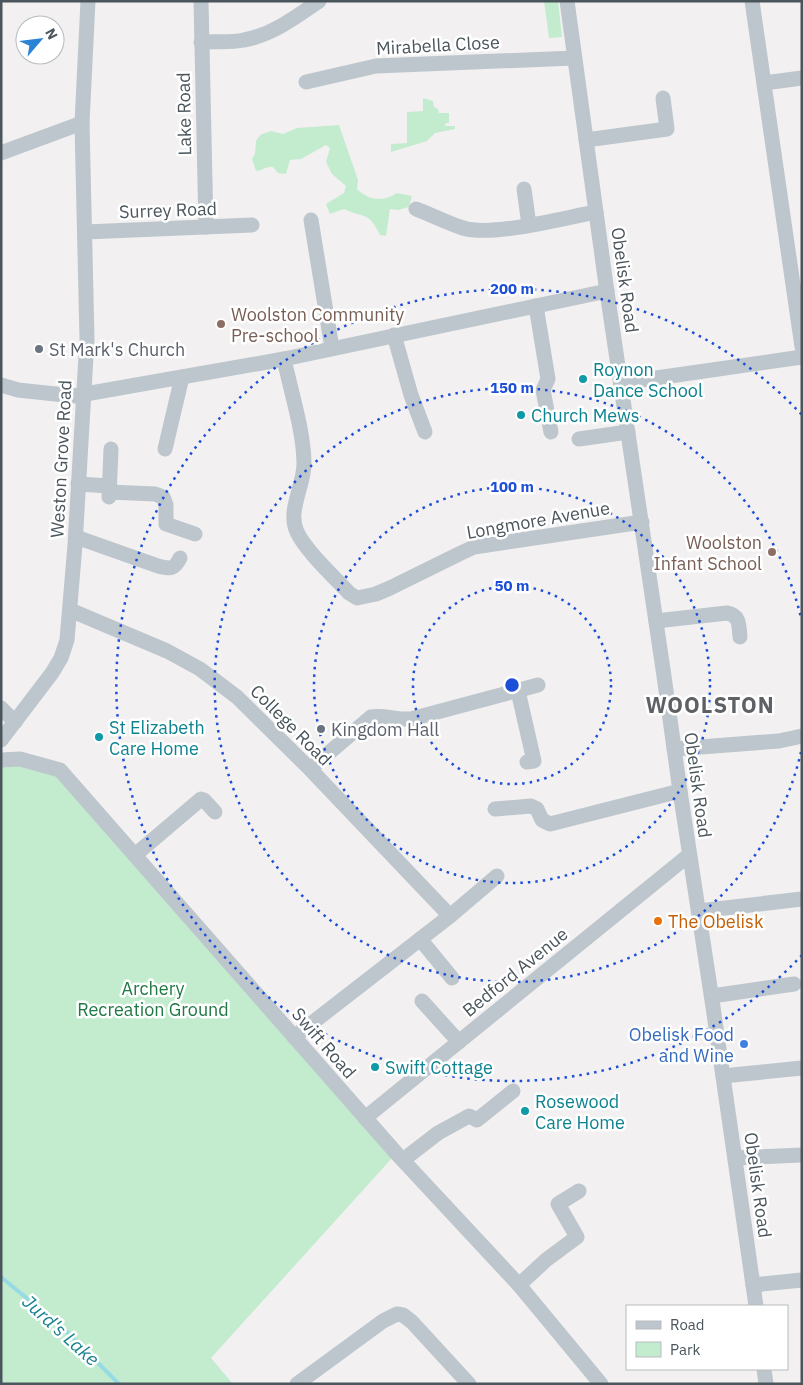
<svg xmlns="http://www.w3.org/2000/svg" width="803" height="1385" font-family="'IBM Plex Sans',sans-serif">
<rect width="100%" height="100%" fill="#f2f0f1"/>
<g fill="#c3eccf">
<polygon points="544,1 558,1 562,37 549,38"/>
<polygon points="423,98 433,101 434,107 438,109 439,113 449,113 449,123 446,123 445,126 455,126 455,129 435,133 427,141 391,152 391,144 407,143 407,112 423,111"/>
<path d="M 339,125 L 358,180 L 357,189 C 369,201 384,202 397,193 L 412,196 L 409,207 L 398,210 L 390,209 L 386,236 L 380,235 C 368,211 366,219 344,209 L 330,214 L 326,204 L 344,193 L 346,186 L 332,174 L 326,162 L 330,148 L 326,145 L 301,159 L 290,160 L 286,174 L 278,173 L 273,167 C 266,166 263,171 256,171 L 252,159 L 255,154 L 256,141 L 260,135 L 271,131 L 283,134 L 297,128 Z"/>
<polygon points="1,760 60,770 393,1157 211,1358 233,1384 1,1384"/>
</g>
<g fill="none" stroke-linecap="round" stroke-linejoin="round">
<polyline stroke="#95dbe4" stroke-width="4" points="1,1277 63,1328 119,1384"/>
<g stroke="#bdc6cc" stroke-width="15">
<polyline points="201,1 206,227"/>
<polyline points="567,1 606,285 664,676 680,791 713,1007 756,1306"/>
<polyline points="752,1 802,347"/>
<path d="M 201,42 C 215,41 230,43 244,40 C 272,35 296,17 319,1"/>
<polyline points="306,82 376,66 574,58"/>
<polyline points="764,83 802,78"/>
<polyline points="586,140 667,129 663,98"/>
<polyline points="1,153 82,123"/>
<polyline points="524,189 529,225"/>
<path d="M 416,209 C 432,215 447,223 463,228 C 493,237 563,218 596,212"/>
<polyline points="311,220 332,348"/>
<polyline points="85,232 252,225"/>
<polyline points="536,306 548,379 543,390 551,432"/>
<polyline points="394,335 411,395 425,432"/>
<path d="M 284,359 C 291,392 304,432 304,464 C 304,486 287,511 297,532 C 306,551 334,577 349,593 L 357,598 L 376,594 L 390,588 L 461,553 L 474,547 L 642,522"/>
<polyline points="621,383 802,357"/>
<polyline points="1,385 18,390 74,396 284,359 607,291"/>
<polyline points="579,439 628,432"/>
<polyline points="165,449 182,377"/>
<polyline points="78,484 109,486"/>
<polyline points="109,492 155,494 163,497 166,505 166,524 195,534"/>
<polyline points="109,497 111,449"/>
<path d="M 76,537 L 158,566 C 170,569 174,570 180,558"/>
<polyline points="70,610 167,651 200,669 237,697 310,769 450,916"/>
<path d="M 656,621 L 727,613 C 740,615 739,626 740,637"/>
<polyline points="518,691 534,761 527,762"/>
<polyline points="1,708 15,722"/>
<polyline points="1,740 52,673 61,658 67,640 75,545 87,339 82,123 88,1"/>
<polyline points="674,749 779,741 802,736"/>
<polyline points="1,760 20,759 60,770 397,1154 519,1285 601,1384"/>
<path d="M 310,769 L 371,717 C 385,715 397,720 411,719 L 538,685"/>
<polyline points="495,809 531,806 537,809 542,820 550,824 680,791"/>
<polyline points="135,855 201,799 204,800 215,812"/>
<polyline points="699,911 802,899"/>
<polyline points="420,939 452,978"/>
<polyline points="712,996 794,984"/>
<polyline points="422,1001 459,1042"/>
<polyline points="294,1037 450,916 497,876"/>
<polyline points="723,1076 802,1068"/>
<polyline points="365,1118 689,855"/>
<polyline points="735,1158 802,1155"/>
<polyline points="403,1160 438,1133 469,1116 477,1120 513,1091"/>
<polyline points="519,1285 546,1260 577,1237 558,1204 579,1191"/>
<polyline points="753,1285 802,1280"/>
<polyline points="764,1369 766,1384"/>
<polyline points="297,1384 383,1321 397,1314 403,1315 412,1322 469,1384"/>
</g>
</g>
<g fill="none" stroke="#1d4ed8" stroke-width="2.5" stroke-dasharray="2.5 5">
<circle cx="512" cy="685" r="99"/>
<circle cx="512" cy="685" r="198"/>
<path d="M801 752A297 297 0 1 1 801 618"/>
<path d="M802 955A396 396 0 1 1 802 415"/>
</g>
<g fill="#8d6e63" stroke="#fff" stroke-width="2">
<circle cx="221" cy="324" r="5"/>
<circle cx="772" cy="552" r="5"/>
</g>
<g fill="#6b7280" stroke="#fff" stroke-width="2">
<circle cx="39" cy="349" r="5"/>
<circle cx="321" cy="729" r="5"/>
</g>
<g fill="#0f9aa8" stroke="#fff" stroke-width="2">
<circle cx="583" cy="379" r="5"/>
<circle cx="521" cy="415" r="5"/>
<circle cx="99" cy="737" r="5"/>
<circle cx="375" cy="1067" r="5"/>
<circle cx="525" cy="1111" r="5"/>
</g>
<circle fill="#e8710a" stroke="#fff" stroke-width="2" cx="658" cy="921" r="5"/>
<circle fill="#3f7fe0" stroke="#fff" stroke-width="2" cx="744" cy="1044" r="5"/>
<g text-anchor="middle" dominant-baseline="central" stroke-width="5" stroke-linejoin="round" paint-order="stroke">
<g font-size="18" fill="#4a555c" stroke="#fff">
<text transform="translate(438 45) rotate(-3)">Mirabella Close</text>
<text transform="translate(184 114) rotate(-91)">Lake Road</text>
<text transform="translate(168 210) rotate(-2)">Surrey Road</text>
<text transform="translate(625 280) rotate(82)">Obelisk Road</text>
<text transform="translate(61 459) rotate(-87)">Weston Grove Road</text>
<text transform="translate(538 520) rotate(-10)">Longmore Avenue</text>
<text transform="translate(291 725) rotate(45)">College Road</text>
<text transform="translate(698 785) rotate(82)">Obelisk Road</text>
<text transform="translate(515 972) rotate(-39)">Bedford Avenue</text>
<text transform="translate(324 1043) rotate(49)">Swift Road</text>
<text transform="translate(758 1185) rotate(82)">Obelisk Road</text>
</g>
<g font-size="18" fill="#785e54" stroke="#fff" text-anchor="start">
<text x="231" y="314">Woolston Community<tspan x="231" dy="21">Pre-school</tspan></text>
<text x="762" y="542" text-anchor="end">Woolston<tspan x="762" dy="21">Infant School</tspan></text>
</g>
<g font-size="18" fill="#5b616d" stroke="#fff" text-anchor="start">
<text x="49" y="349">St Mark's Church</text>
<text x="331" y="729">Kingdom Hall</text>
</g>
<g font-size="18" fill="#0d838f" stroke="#fff" text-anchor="start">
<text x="593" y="369">Roynon<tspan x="593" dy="21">Dance School</tspan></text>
<text x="531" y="415">Church Mews</text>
<text x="109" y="727">St Elizabeth<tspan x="109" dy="21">Care Home</tspan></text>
<text x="385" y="1067">Swift Cottage</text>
<text x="535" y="1101">Rosewood<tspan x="535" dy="21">Care Home</tspan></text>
</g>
<g font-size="18" fill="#c56008" stroke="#fff" text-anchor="start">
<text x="668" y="921">The Obelisk</text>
</g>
<g font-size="18" fill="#207844" stroke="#fff">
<text x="153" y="988">Archery<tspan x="153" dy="21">Recreation Ground</tspan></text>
</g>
<g font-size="18" fill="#366cbe" stroke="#fff" text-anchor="end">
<text x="734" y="1034">Obelisk Food<tspan x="734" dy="21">and Wine</tspan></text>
</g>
<g font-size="19" font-style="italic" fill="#198291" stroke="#fff">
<text transform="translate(61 1330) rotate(42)">Jurd's Lake</text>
</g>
<g font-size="22" font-weight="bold" letter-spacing="1" fill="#5d6165" stroke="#fff">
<text x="710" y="704">WOOLSTON</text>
</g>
</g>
<circle cx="512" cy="685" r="8" fill="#1d4ed8" stroke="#fff" stroke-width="2.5"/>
<g font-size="15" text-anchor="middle" font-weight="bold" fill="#1d4ed8" stroke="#fff" stroke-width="5" stroke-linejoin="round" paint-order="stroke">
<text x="512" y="294">200 m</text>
<text x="512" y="393">150 m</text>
<text x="512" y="492">100 m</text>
<text x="512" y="591">50 m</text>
</g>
<rect width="803" height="1385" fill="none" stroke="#4a555c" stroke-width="5"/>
<rect x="626" y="1305" width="162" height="65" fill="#ffffff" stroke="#b7bbbe"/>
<rect x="636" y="1321" width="25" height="8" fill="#bdc6cc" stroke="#b7bbbe"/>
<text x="670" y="1330" font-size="15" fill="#4a555c">Road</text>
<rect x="636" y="1342" width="25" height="15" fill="#c3eccf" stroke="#b7bbbe"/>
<text x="670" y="1355" font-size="15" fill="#4a555c">Park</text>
<g transform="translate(40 40) rotate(62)"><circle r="24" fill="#ffffff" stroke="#b7bbbe"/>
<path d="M0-4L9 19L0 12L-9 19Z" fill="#2a83d3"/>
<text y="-8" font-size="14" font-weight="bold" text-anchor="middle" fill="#4a555c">N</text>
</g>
</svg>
